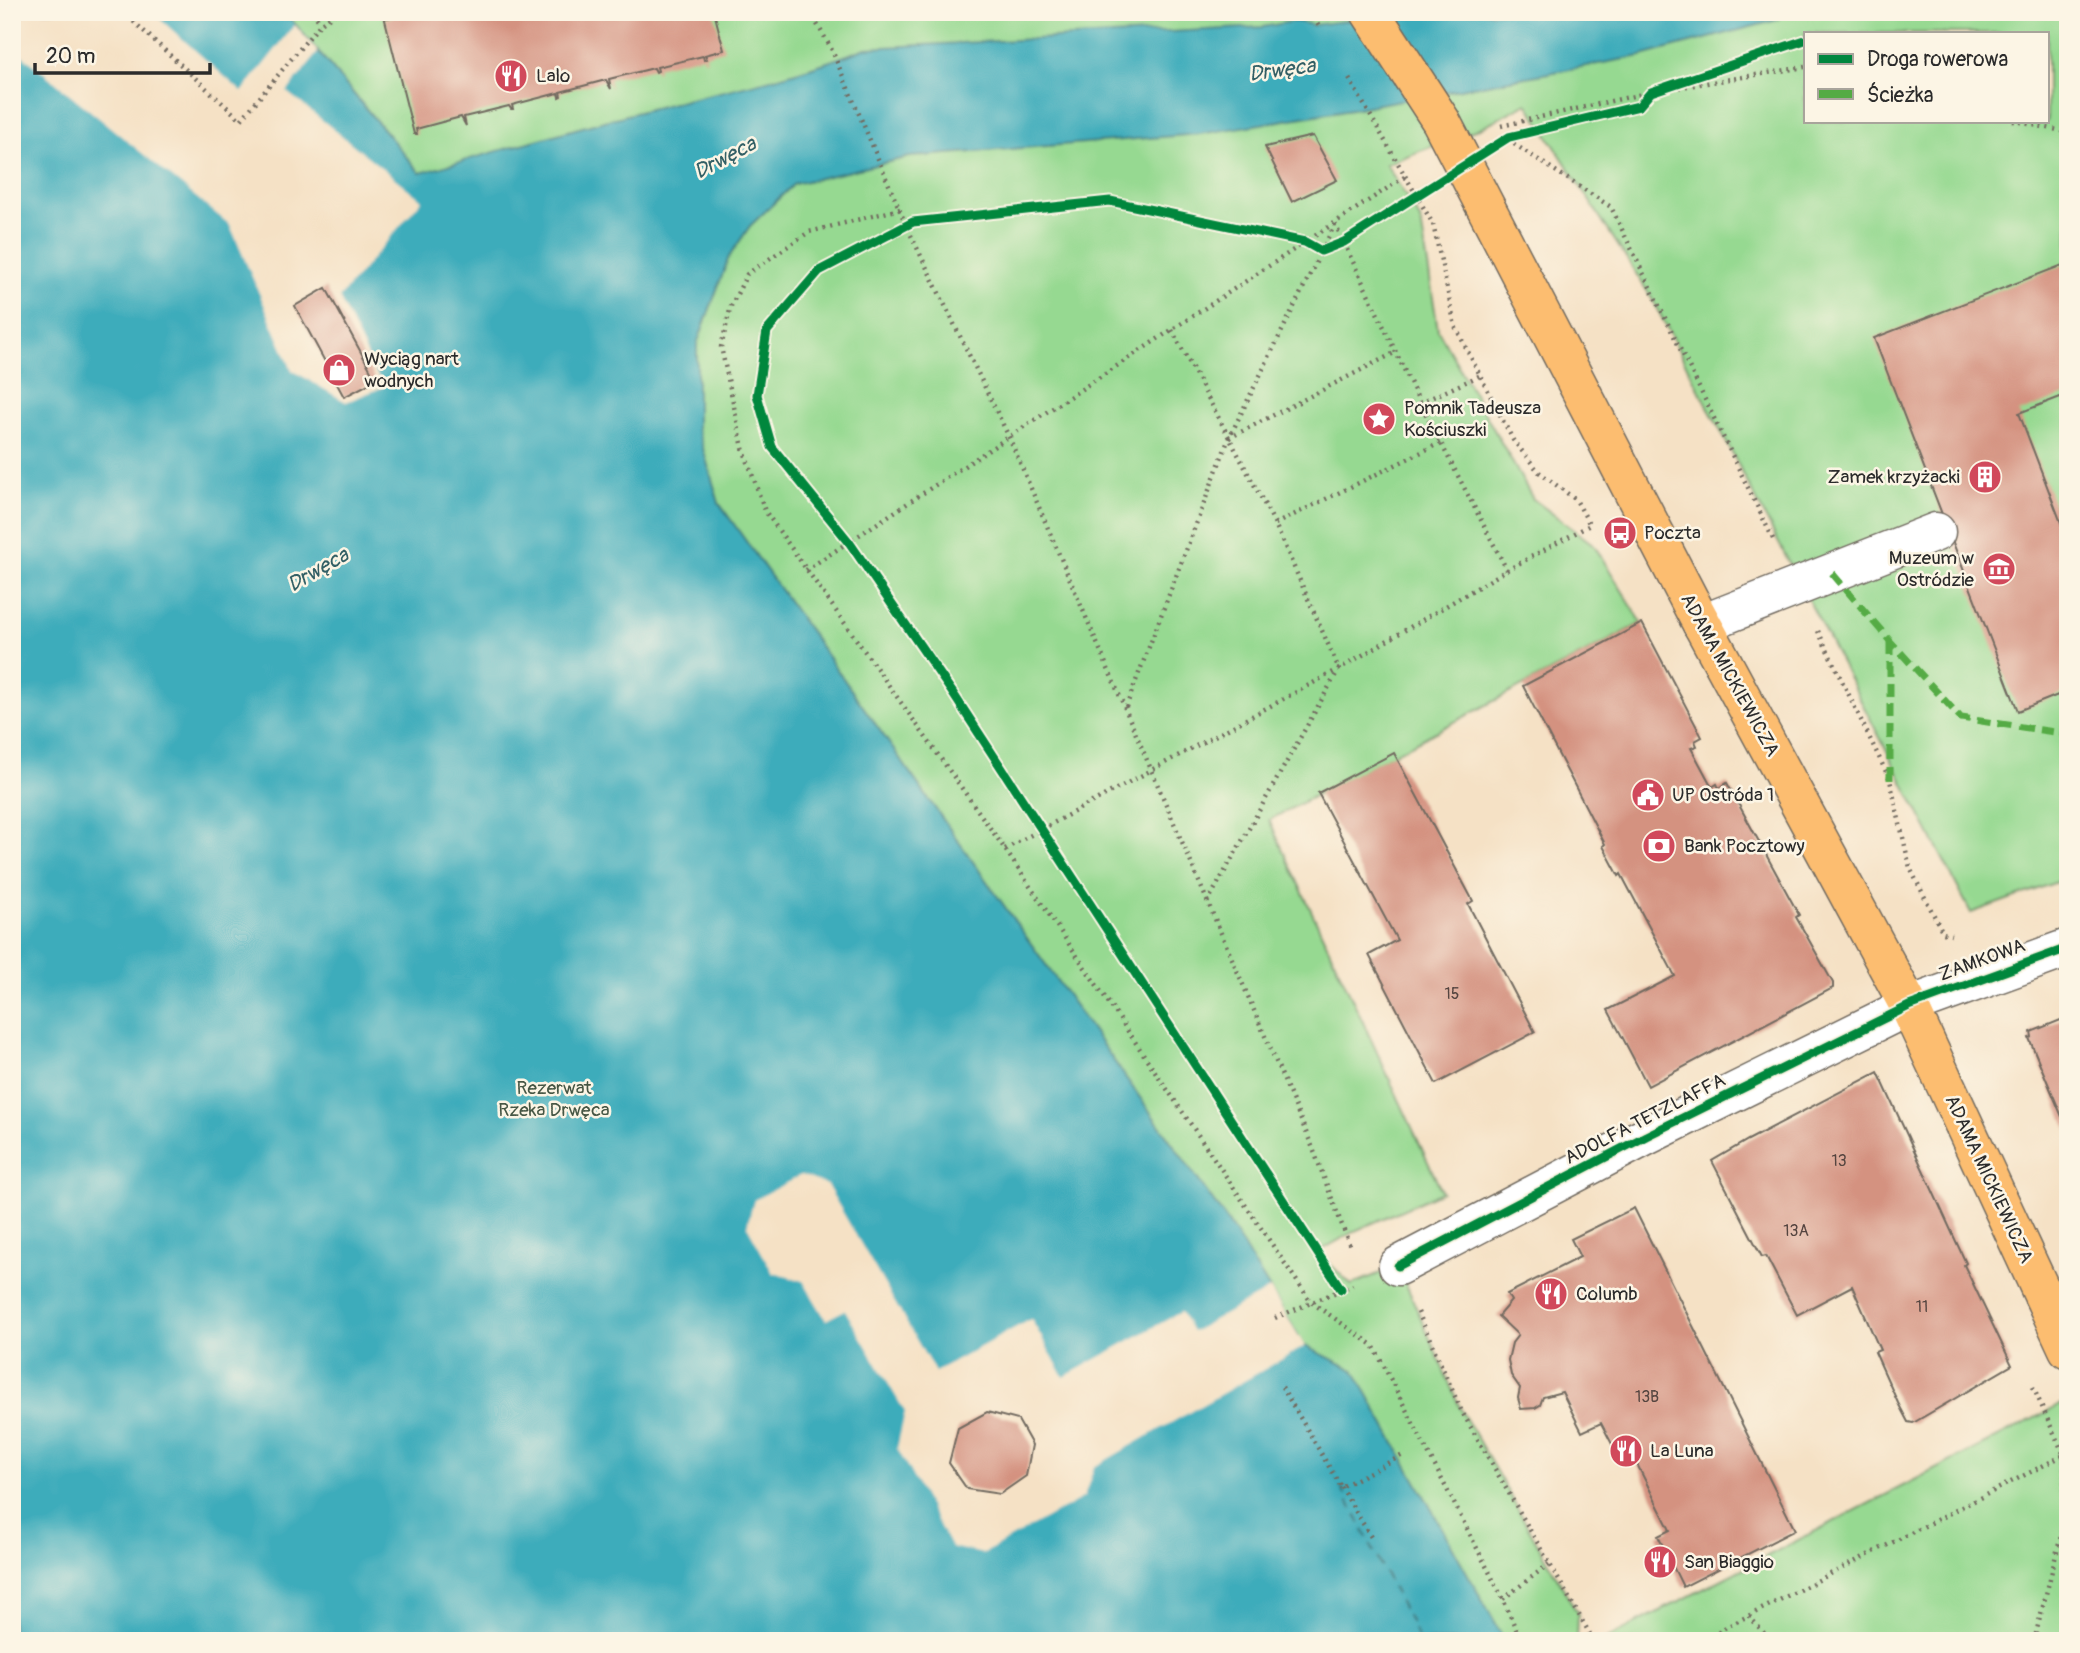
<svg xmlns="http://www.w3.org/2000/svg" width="2080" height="1653" font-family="Pangolin,sans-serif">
<rect width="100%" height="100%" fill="#fcf5e5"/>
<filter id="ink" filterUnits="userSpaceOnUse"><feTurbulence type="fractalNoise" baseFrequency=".0143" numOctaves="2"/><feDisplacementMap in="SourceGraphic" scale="14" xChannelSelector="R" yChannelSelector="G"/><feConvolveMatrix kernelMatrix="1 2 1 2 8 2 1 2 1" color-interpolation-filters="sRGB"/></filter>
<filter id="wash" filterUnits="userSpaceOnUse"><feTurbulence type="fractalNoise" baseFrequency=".00686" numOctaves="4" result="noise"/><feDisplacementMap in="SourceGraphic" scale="28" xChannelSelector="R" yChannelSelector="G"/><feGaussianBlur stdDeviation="1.57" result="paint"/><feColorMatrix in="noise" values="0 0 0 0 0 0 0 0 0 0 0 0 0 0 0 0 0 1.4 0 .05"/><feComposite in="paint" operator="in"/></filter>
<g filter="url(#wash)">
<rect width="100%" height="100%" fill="#f5e1c5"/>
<g fill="#96d991" stroke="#60825e" stroke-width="2" fill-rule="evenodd">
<path d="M 12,12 L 2068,12 L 2068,878 L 1971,913 L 1651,297 L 1527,103 L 1480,128 L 1386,164 L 1421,221 L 1438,330 L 1533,499 L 1594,545 L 1642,623 L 1269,820 L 1442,1192 L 1357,1230 L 1318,1252 L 1351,1285 L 1398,1266 L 1462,1412 L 1578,1614 L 1577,1641 L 12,1641 ZM 1805,33 L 2047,33 L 2047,121 L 1805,121 Z"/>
<polygon points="2068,1401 2068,1641 1602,1641"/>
</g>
<path fill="#3dacbb" stroke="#346c73" stroke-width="2" d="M 12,12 L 285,12 L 420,173 C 507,149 594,122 682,101 C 745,86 806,72 866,48 L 1263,27 L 1295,21 L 1313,25 L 1413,12 L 1786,12 L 1777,20 L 1641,56 L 1352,109 L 1200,134 L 910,157 L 794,184 L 750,226 L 729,257 L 697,344 L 697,428 L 719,503 L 1228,1222 L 1305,1346 L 1354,1370 L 1505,1641 L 12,1641 Z"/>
<g fill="#f5e1c5">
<polygon points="27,12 152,12 242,92 295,25 318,52 287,92 422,200 339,298 383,387 346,402 292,370 230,225 12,47 12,28"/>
<polygon points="801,1175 827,1185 935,1372 1031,1319 1064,1377 1181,1312 1192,1332 1270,1289 1305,1346 1094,1467 1084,1497 983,1554 951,1547 897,1448 905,1412 845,1310 826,1320 803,1281 773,1273 747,1226 754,1200"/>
</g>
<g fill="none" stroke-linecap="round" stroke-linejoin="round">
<polyline stroke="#325f65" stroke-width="2" stroke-dasharray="9 7" stroke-linecap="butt" points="1341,1487 1420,1641"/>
</g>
<g id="blocks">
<g fill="#d49280">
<polygon points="383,12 385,12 387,18 409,12 714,12 724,50 705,55 707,59 704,60 703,56 657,67 658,71 656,72 654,68 609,79 611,89 606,80 560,92 561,96 559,97 558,93 512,105 513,109 511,109 509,106 464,117 466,126 461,117 416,129 417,134 414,134"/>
<polygon points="1313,136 1337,180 1292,202 1265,147"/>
<polygon points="2068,263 2068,394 2019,413 2068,541 2068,691 2018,711 1874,338"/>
<polygon points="326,288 376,380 344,397 295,306"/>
<polygon points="1642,623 1702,737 1695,741 1697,746 1691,748 1712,787 1717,784 1719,788 1727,783 1799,915 1796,917 1833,983 1833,988 1648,1086 1608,1010 1675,976 1621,874 1619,876 1603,846 1605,844 1523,686"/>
<polygon points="1394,753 1473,901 1468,904 1535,1032 1436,1084 1369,955 1397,940 1318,793"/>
<polygon points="2068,1017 2068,1131 2029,1038 2032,1037 2031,1032"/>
<polygon points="1878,1072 1966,1263 1964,1265 2012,1365 1913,1423 1908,1422 1898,1403 1875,1352 1880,1350 1852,1286 1797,1315 1766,1256 1762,1257 1712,1161 1748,1140"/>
<polygon points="1634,1208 1795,1530 1683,1587 1658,1536 1670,1530 1625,1440 1613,1446 1601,1423 1582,1432 1562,1392 1543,1397 1540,1405 1535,1408 1521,1409 1518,1398 1520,1388 1511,1375 1508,1360 1512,1343 1518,1335 1498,1316 1511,1301 1507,1294 1580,1257 1571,1239"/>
<polygon points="987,1412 1018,1420 1032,1445 1026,1476 1000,1494 967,1489 949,1463 958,1428"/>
</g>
</g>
</g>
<g filter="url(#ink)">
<use href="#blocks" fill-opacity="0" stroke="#726b61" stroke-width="2"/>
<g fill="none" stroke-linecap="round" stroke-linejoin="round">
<defs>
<g id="minor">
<polyline points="1702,624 1936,532"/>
<polyline points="1398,1266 1646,1136 1909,1006 2068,948"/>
</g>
<polyline id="major" points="1370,12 1441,121 1695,611 1909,1006 2068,1349"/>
</defs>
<use href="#minor" stroke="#726b61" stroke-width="41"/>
<use href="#major" stroke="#726b61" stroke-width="41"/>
<g stroke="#726b61" stroke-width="4.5" stroke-dasharray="2 5" stroke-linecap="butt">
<polyline points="123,12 241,120 321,23 337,12"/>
<polyline points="312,12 321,23"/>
<polyline points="810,12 831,48 906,225 1009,437 1312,1146 1351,1249"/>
<polyline points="1310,12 1320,28"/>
<polyline points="2013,121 2068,132"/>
<polyline points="1501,126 1651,92 1805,67"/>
<polyline points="1514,144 1611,207 1774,541"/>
<polyline points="900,209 809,232 747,274 731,306 721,347 743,448 765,511 1000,842 1311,1302 1373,1345 1503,1599 1521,1641"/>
<polyline points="1335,224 1420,403 1507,570"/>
<polyline points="1172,330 1275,524 1339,669 1207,903"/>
<polyline points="1420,403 1481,375"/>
<polyline points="1229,438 1396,352"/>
<polyline points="1275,524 1440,443"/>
<polyline points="806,570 1406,176"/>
<polyline points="1818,631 1890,780 1910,868 1943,933 1951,935"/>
<polyline points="1126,707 1229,438 1335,224"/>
<polyline points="1005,849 1339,669 1507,570 1590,525 1576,500 1539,472 1513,440 1455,326 1433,224 1347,75"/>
<polyline points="1418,1312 1462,1412 1594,1641"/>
<polyline points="1275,1318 1353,1285"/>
<polyline points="1282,1387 1341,1487 1403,1455"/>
<polyline points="2033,1387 2068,1464"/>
<polyline points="1341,1487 1371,1537"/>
<polyline points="1503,1599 1549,1564"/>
<polyline points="1749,1616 1771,1641"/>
<polyline points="1699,1641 2064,1455"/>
<polyline points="2034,1641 2064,1524 2064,1460"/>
</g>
<use href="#minor" stroke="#fff" stroke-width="38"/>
<use href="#major" stroke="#fcbd6f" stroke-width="38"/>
<g stroke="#54ab44" stroke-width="7" stroke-dasharray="14 7" stroke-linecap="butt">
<polyline points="1832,573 1890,641 1961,718 2068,734"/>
<polyline points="1890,641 1890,780"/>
</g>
<defs>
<g id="cycleway">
<polyline points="1398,1266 1646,1136 1909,1006 2068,948"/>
<polyline points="1341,1289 952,692 849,542 772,447 757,395 767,331 819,271 913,222 1110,201 1305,242 1321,251 1344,242 1509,137 1639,106 1651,92 1805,40"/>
</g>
</defs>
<use href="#cycleway" stroke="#fcf5e5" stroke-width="13"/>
<use href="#cycleway" stroke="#00873e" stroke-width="9"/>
</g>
</g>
<defs>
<symbol id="restaurant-disc" viewBox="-11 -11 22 22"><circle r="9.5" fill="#d1495b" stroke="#fcf5e5"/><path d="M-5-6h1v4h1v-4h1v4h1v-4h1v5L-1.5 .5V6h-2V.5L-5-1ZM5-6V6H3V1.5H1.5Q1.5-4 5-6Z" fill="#fff"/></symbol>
<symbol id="shop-disc" viewBox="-11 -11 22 22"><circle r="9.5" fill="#d1495b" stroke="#fcf5e5"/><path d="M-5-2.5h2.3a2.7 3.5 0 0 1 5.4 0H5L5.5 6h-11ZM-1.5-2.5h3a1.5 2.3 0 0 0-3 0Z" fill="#fff"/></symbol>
<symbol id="sight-disc" viewBox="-11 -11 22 22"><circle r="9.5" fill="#d1495b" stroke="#fcf5e5"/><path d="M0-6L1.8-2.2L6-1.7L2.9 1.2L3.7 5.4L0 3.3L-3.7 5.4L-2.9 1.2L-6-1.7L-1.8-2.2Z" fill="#fff"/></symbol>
<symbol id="building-disc" viewBox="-11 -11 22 22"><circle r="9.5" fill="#d1495b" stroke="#fcf5e5"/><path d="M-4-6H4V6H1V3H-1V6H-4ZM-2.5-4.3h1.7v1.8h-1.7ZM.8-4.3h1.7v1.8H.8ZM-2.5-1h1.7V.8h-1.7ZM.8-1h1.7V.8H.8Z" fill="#fff"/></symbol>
<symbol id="bus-disc" viewBox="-11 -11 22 22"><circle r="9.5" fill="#d1495b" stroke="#fcf5e5"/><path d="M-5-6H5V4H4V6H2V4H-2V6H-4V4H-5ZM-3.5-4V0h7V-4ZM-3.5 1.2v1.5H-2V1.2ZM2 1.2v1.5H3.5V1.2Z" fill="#fff"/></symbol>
<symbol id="museum-disc" viewBox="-11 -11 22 22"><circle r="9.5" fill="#d1495b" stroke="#fcf5e5"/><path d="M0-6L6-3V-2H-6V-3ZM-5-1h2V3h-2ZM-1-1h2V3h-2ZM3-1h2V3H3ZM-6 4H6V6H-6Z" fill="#fff"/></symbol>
<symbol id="civic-disc" viewBox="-11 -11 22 22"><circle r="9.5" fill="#d1495b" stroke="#fcf5e5"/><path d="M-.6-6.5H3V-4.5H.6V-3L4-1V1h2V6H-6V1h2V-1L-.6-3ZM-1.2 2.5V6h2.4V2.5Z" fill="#fff"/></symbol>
<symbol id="bank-disc" viewBox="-11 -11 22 22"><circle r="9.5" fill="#d1495b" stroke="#fcf5e5"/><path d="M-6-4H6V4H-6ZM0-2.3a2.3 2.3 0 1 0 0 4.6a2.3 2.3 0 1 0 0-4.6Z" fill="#fff"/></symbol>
</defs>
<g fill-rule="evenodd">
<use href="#restaurant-disc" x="492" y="57" width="38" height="38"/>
<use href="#shop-disc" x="320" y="351" width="38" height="38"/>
<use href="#sight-disc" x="1360" y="400" width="38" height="38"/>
<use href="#building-disc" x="1966" y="458" width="38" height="38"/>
<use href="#bus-disc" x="1601" y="514" width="38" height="38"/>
<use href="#museum-disc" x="1980" y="550" width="38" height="38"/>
<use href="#civic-disc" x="1629" y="776" width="38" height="38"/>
<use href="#bank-disc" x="1640" y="827" width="38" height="38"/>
<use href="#restaurant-disc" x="1532" y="1275" width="38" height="38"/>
<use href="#restaurant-disc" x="1607" y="1432" width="38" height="38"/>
<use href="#restaurant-disc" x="1641" y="1543" width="38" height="38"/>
</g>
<g text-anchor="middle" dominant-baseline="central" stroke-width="5" stroke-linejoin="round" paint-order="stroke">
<g font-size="16" fill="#554540">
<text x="1452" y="994">15</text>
<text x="1839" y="1161">13</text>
<text x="1796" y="1231">13A</text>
<text x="1922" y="1307">11</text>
<text x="1647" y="1397">13B</text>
</g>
<g font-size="19" fill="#2b2b2b" stroke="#fcf5e5" text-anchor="start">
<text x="536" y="76">Lalo</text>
<text x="364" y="359">Wyciąg nart<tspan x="364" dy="22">wodnych</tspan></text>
<text x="1404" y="408">Pomnik Tadeusza<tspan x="1404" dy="22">Kościuszki</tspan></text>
<text x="1960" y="477" text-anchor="end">Zamek krzyżacki</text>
<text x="1644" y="533">Poczta</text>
<text x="1974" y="558" text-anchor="end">Muzeum w<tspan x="1974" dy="22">Ostródzie</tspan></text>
<text x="1672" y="795">UP Ostróda 1</text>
<text x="1684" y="846">Bank Pocztowy</text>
<text x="1576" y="1294">Columb</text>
<text x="1650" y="1451">La Luna</text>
<text x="1684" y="1562">San Biaggio</text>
</g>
<g font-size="19" fill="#2b2b2b" stroke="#fcf5e5">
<text transform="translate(1730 675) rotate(61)">ADAMA MICKIEWICZA</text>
<text transform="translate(1982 960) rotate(-20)">ZAMKOWA</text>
<text transform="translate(1645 1119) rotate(-27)">ADOLFA TETZLAFFA</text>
<text transform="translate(1989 1179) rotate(65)">ADAMA MICKIEWICZA</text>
</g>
<g font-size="19" fill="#465644" stroke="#fcf5e5">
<text x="554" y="1088">Rezerwat<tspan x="554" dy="22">Rzeka Drwęca</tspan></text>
</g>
<g font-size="21" font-style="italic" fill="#325f65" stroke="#fcf5e5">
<text transform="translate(1282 70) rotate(-8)">Drwęca</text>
<text transform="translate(725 158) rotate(-28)">Drwęca</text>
<text transform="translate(318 570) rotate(-30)">Drwęca</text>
</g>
</g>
<rect width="2080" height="1653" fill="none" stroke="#fcf5e5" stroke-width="42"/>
<rect x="1804" y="32" width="245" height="91" fill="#fcf5e5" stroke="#a8a49b" stroke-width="2"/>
<rect x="1818" y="54" width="35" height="10" fill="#00873e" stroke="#a8a49b" stroke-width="2"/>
<text x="1867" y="66" font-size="21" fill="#2b2b2b">Droga rowerowa</text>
<rect x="1818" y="89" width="35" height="10" fill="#54ab44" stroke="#a8a49b" stroke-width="2"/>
<text x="1867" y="102" font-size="21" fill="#2b2b2b">Ścieżka</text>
<path d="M35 63v10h175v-10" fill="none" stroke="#2b2b2b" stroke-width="3.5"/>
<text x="46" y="63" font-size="21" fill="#2b2b2b" stroke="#fcf5e5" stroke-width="5" paint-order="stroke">20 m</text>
</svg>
